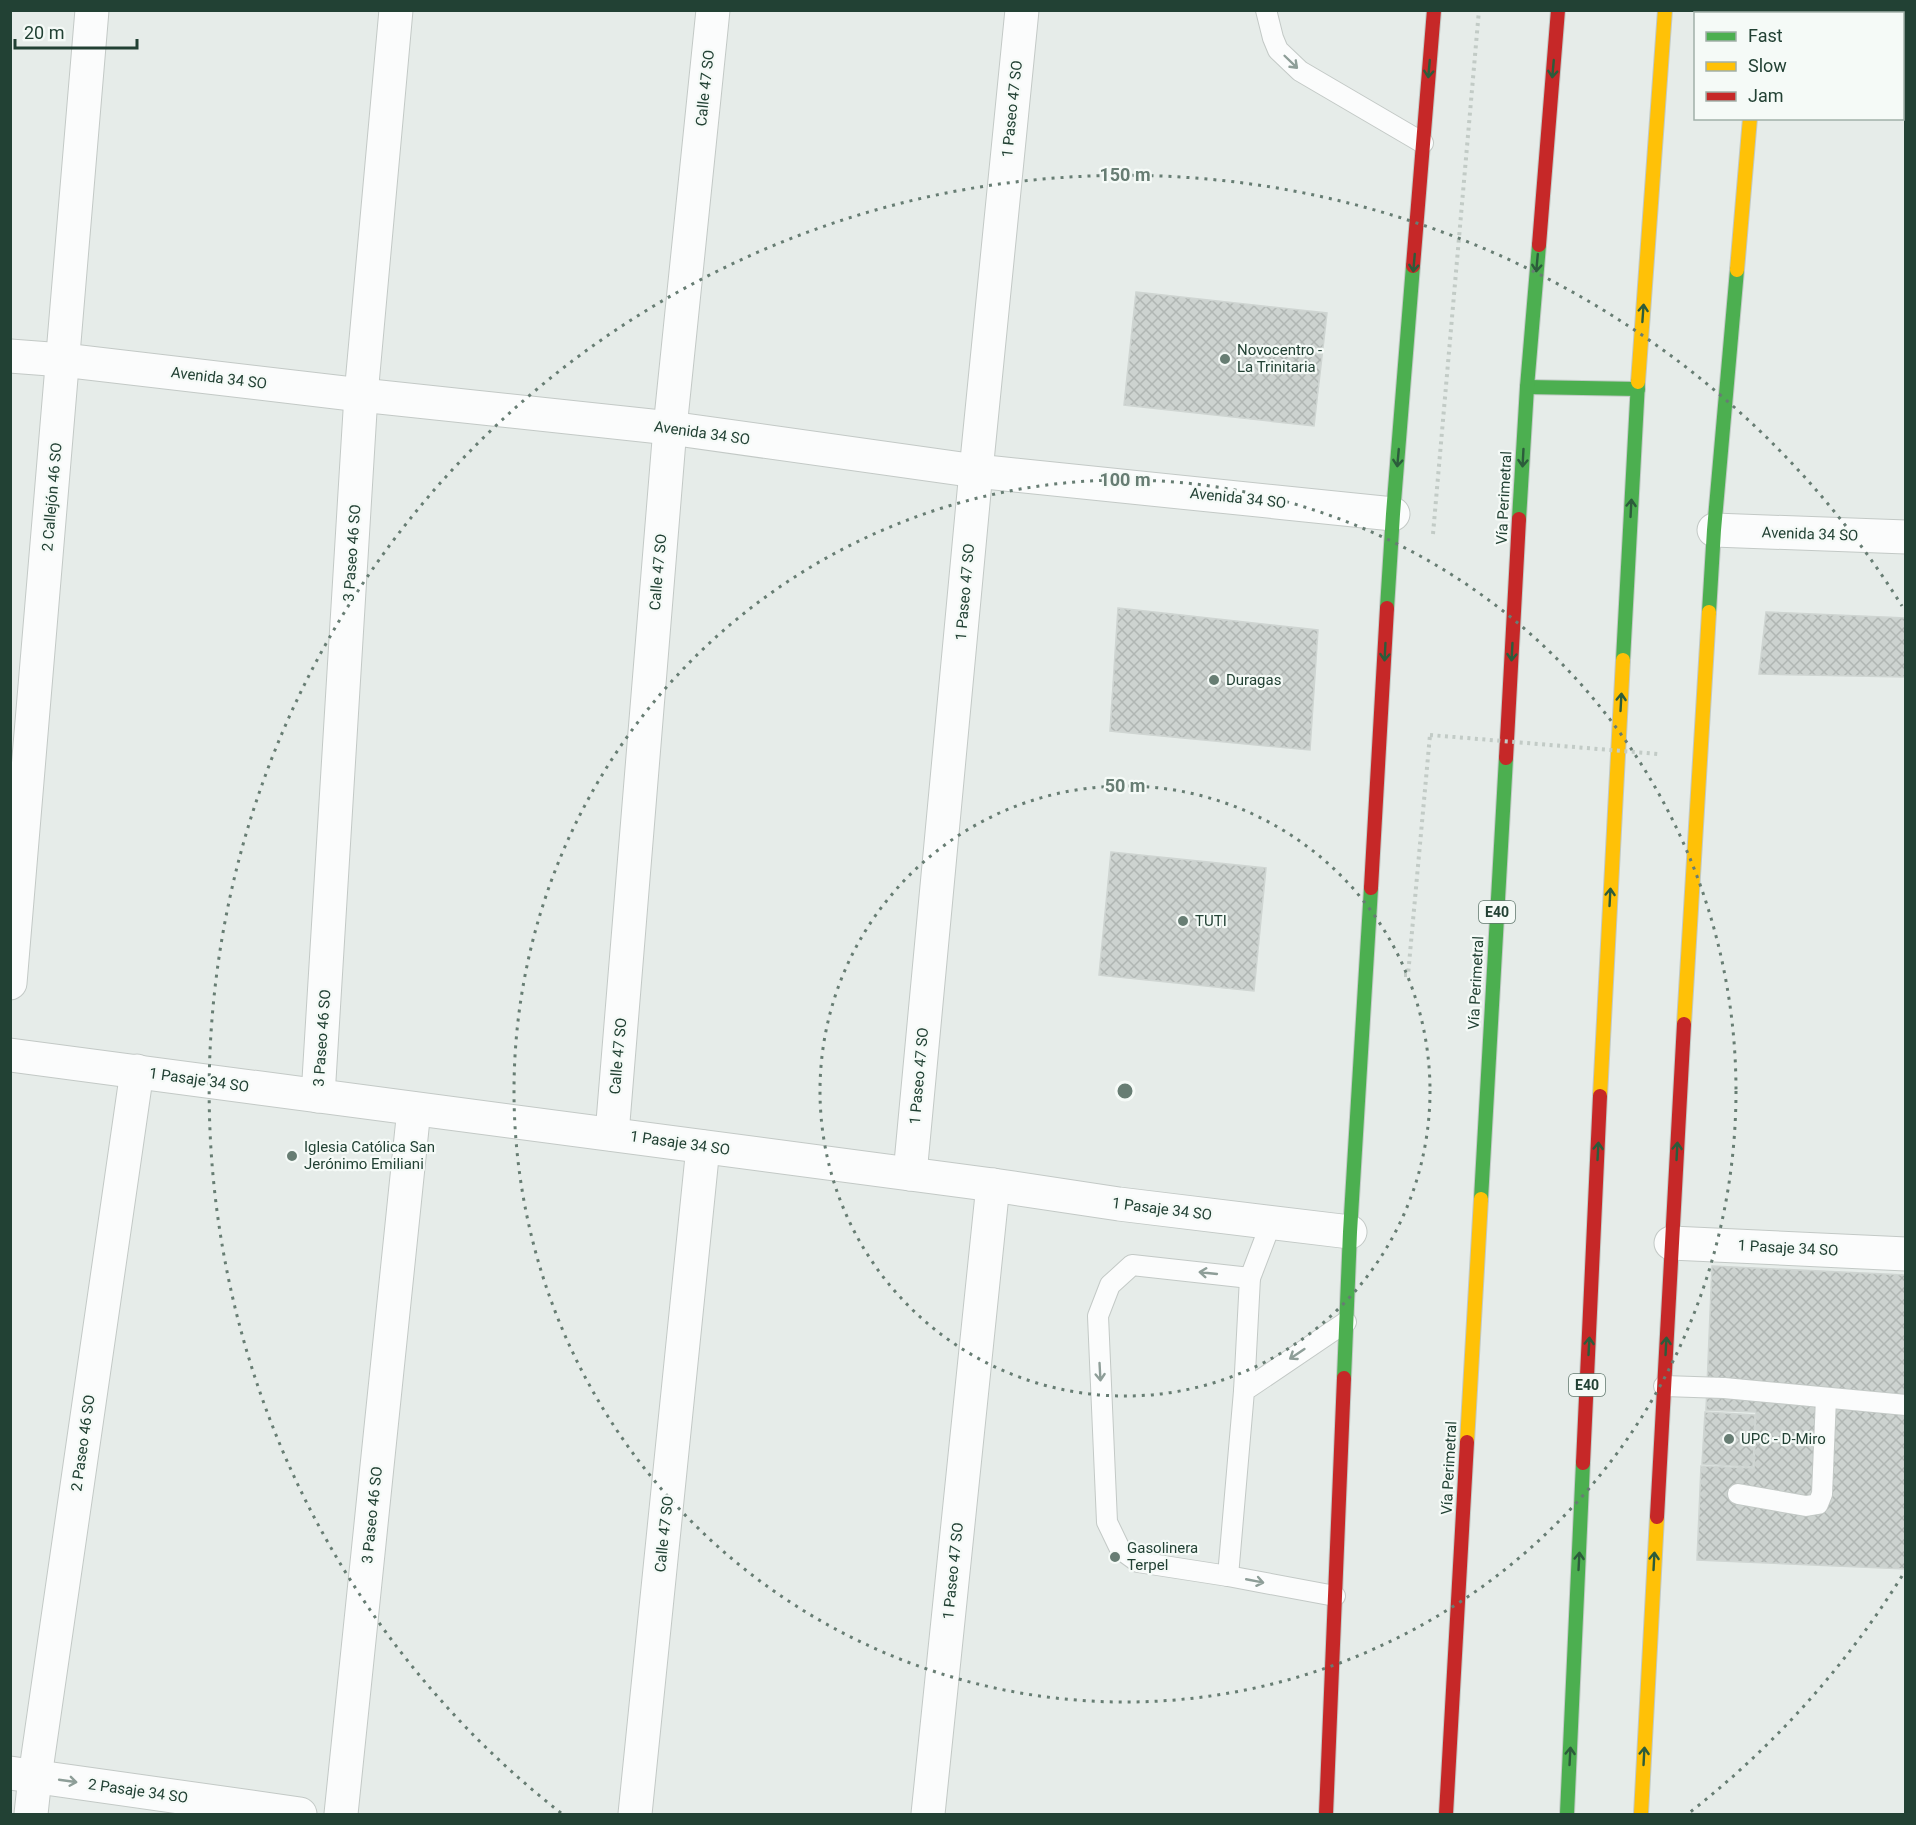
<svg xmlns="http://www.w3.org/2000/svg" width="1916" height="1825" font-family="Roboto,sans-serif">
<defs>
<pattern id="building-cross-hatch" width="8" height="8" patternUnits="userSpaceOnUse" patternTransform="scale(1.5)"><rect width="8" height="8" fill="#cdd3d0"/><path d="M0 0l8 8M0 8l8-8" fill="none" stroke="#b0b6b3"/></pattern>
</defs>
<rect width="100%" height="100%" fill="#e6ece9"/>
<g fill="url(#building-cross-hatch)" stroke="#cfd5d2" stroke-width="1.5">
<polygon points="1136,292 1327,313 1314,426 1124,405"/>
<polygon points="1118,608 1318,630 1310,750 1110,731"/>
<polygon points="1766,612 1906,618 1906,677 1759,674"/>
<polygon points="1111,852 1266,868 1254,991 1099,975"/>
<polygon points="1712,1266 1906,1275 1906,1569 1697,1560 1701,1466 1754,1468 1756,1412 1706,1410"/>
<polygon points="1705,1412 1755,1415 1753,1467 1702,1464"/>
</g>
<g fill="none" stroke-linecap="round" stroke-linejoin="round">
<defs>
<g id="lane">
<polyline points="1266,10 1273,38 1278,50 1300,71 1423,143"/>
<polyline points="1271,1223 1250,1278 1132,1265 1110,1285 1098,1316 1107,1522 1120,1549 1138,1562 1228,1576 1335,1596"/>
<polyline points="1664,1386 1724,1388 1906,1405"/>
<polyline points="1244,1391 1250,1278"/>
<polyline points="1738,1494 1806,1506 1818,1504 1822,1494 1826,1398"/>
<polyline points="1228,1576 1244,1391 1346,1322"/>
</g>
<g id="street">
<polyline points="10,356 63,360 361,395 670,428 976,471 1393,514"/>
<polyline points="1714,530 1906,537"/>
<polyline points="10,983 92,10"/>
<polyline points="10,1055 993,1185 1119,1204 1350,1232"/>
<polyline points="318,1096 361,395 396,10"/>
<polyline points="612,1134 670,428 713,10"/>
<polyline points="910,1174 976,471 1022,10"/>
<polyline points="1671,1243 1906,1254"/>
<polyline points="10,1773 300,1814"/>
<polyline points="31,1814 35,1777 137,1071"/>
<polyline points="341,1814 414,1109"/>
<polyline points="635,1814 703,1147"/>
<polyline points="928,1814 993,1185"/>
</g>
<g id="fast">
<polyline points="1527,387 1638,389"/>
<polyline points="1519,519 1527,387 1539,245"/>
<polyline points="1387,608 1393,514 1413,266"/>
<polyline points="1709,612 1714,530 1737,270"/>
<polyline points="1623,660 1638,382"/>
<polyline points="1481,1199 1506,758"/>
<polyline points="1344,1378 1350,1232 1371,888"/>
<polyline points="1567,1814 1583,1463"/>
</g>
<g id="slow">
<polyline points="1759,14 1760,10"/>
<polyline points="1737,270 1750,118"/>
<polyline points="1638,382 1665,10"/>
<polyline points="1684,1024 1709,612"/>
<polyline points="1600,1096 1623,660"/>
<polyline points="1467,1442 1481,1199"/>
<polyline points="1641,1814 1657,1517"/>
</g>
<g id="jam">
<polyline points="1539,245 1558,10"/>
<polyline points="1413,266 1434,10"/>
<polyline points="1506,758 1519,519"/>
<polyline points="1371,888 1387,608"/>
<polyline points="1583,1463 1600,1096"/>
<polyline points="1657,1517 1684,1024"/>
<polyline points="1326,1814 1344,1378"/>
<polyline points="1446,1814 1467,1442"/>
</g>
</defs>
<use href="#lane" stroke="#c3c9c6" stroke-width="22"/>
<use href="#street" stroke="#c3c9c6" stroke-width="35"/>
<use href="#fast" stroke="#c2cac6" stroke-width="16"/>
<use href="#slow" stroke="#c2cac6" stroke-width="16"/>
<use href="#jam" stroke="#c2cac6" stroke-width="16"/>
<g stroke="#c2cbc6" stroke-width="4" stroke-dasharray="3 4.5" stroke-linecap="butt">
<polyline points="1433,534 1479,10"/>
<polyline points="1404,975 1408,975 1430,735"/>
</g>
<use href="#lane" stroke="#fbfcfc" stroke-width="20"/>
<use href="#street" stroke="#fbfcfc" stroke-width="33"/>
<use href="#fast" stroke="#4caf50" stroke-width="14"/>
<use href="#slow" stroke="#ffc107" stroke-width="14"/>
<use href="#jam" stroke="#c62828" stroke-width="14"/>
<polyline stroke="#c2cbc6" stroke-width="4" stroke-dasharray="3 4.5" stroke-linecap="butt" points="1430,735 1658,754"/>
</g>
<defs><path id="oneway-shaft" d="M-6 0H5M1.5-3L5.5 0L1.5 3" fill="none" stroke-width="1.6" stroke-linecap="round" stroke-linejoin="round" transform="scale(1.5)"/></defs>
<g stroke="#8e9e98">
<use href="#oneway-shaft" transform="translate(1291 62) rotate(44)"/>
<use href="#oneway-shaft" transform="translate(1208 1273) rotate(-174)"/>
<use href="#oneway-shaft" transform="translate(1297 1354) rotate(146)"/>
<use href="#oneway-shaft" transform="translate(1100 1372) rotate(87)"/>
<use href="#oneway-shaft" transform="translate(1255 1581) rotate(11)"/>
<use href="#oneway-shaft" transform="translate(68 1781) rotate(8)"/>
</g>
<g stroke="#2c5c3b">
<use href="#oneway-shaft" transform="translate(1429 69) rotate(95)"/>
<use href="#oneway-shaft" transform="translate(1553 69) rotate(95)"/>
<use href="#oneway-shaft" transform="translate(1414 263) rotate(95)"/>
<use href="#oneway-shaft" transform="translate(1537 263) rotate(95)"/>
<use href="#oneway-shaft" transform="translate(1643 313) rotate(-86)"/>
<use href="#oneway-shaft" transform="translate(1398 458) rotate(95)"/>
<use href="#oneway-shaft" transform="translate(1523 458) rotate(93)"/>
<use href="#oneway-shaft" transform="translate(1631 508) rotate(-87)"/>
<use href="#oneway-shaft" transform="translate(1385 652) rotate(93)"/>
<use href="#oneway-shaft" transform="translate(1512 652) rotate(93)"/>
<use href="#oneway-shaft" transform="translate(1621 702) rotate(-87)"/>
<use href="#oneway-shaft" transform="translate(1610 897) rotate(-87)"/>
<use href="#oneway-shaft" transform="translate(1598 1151) rotate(-87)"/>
<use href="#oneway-shaft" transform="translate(1677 1151) rotate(-87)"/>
<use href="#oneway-shaft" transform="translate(1589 1346) rotate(-87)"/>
<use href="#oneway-shaft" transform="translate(1666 1346) rotate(-87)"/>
<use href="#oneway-shaft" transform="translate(1579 1561) rotate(-87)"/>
<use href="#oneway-shaft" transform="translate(1654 1561) rotate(-87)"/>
<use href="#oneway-shaft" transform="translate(1570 1756) rotate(-87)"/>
<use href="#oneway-shaft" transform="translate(1644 1756) rotate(-87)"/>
</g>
<g fill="none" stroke="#677d73" stroke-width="3" stroke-dasharray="3 6">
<circle cx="1125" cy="1091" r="305"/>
<circle cx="1125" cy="1091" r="611"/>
<path d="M1902 1576A916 916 0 0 1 1689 1813M561 1813A916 916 0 1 1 1902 606"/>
</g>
<g fill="#677d73" stroke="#f5faf7" stroke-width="2">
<circle cx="1225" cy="359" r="6"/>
<circle cx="1214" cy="680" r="6"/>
<circle cx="1183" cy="921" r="6"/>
<circle cx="292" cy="1156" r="6"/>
<circle cx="1729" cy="1439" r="6"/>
<circle cx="1115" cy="1557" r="6"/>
</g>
<g text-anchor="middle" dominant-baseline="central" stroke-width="4.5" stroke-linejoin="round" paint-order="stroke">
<g fill="#f5faf7" stroke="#61786e" stroke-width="1.5">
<rect x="1479" y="901" width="36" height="22" rx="4.5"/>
<rect x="1569" y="1374" width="36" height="22" rx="4.5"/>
</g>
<g font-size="14" font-weight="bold" fill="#224134">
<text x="1497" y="912">E40</text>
<text x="1587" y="1385">E40</text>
</g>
<g font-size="15" fill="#224134" stroke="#f5faf7">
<text transform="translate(705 88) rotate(-84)">Calle 47 SO</text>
<text transform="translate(1012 109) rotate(-84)">1 Paseo 47 SO</text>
<text transform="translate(219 378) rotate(7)">Avenida 34 SO</text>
<text transform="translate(702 433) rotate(8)">Avenida 34 SO</text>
<text transform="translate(52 497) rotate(-85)">2 Callejón 46 SO</text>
<text transform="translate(1238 498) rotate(6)">Avenida 34 SO</text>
<text transform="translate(1504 498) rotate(-87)">Vía Perimetral</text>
<text transform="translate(1810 534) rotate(2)">Avenida 34 SO</text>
<text transform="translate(352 553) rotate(-86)">3 Paseo 46 SO</text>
<text transform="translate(658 572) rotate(-85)">Calle 47 SO</text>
<text transform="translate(965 592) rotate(-85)">1 Paseo 47 SO</text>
<text transform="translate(1476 983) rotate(-87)">Vía Perimetral</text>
<text transform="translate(322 1038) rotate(-86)">3 Paseo 46 SO</text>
<text transform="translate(618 1056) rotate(-85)">Calle 47 SO</text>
<text transform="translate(919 1076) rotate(-85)">1 Paseo 47 SO</text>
<text transform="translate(199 1080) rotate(8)">1 Pasaje 34 SO</text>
<text transform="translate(680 1143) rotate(8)">1 Pasaje 34 SO</text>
<text transform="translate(1162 1209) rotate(7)">1 Pasaje 34 SO</text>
<text transform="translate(1788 1248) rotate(3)">1 Pasaje 34 SO</text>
<text transform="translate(83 1443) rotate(-82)">2 Paseo 46 SO</text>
<text transform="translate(1449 1468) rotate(-87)">Vía Perimetral</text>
<text transform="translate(372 1515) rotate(-84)">3 Paseo 46 SO</text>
<text transform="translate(664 1534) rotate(-84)">Calle 47 SO</text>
<text transform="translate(953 1571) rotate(-84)">1 Paseo 47 SO</text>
<text transform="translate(138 1791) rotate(8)">2 Pasaje 34 SO</text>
</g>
<g font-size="15" fill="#224134" stroke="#f5faf7" text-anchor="start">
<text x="1237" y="350">Novocentro -<tspan x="1237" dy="17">La Trinitaria</tspan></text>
<text x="1226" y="680">Duragas</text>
<text x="1195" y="921">TUTI</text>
<text x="304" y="1147">Iglesia Católica San<tspan x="304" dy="17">Jerónimo Emiliani</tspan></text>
<text x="1741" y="1439">UPC - D-Miro</text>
<text x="1127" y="1548">Gasolinera<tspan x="1127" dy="17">Terpel</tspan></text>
</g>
</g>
<circle cx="1125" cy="1091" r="9" fill="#677d73" stroke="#f5faf7" stroke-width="3"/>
<g font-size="18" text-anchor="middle" font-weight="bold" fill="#677d73" stroke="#f5faf7" stroke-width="4.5" stroke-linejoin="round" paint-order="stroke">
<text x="1125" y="181">150 m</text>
<text x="1125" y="486">100 m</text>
<text x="1125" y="792">50 m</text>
</g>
<rect width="1916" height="1825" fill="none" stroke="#224134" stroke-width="24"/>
<rect x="1694" y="12" width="210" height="108" fill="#f5faf7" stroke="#a1b0a9" stroke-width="1.5"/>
<rect x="1706" y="32" width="30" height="9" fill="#4caf50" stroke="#a1b0a9" stroke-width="1.5"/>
<text x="1748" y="42" font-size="18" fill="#224134">Fast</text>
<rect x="1706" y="62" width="30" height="9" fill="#ffc107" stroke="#a1b0a9" stroke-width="1.5"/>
<text x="1748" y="72" font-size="18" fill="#224134">Slow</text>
<rect x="1706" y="92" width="30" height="9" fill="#c62828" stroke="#a1b0a9" stroke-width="1.5"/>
<text x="1748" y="102" font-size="18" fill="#224134">Jam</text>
<path d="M15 39v9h122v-9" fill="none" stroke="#224134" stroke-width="3"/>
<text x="24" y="39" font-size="18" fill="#224134" stroke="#f5faf7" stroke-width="4.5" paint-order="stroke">20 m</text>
</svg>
